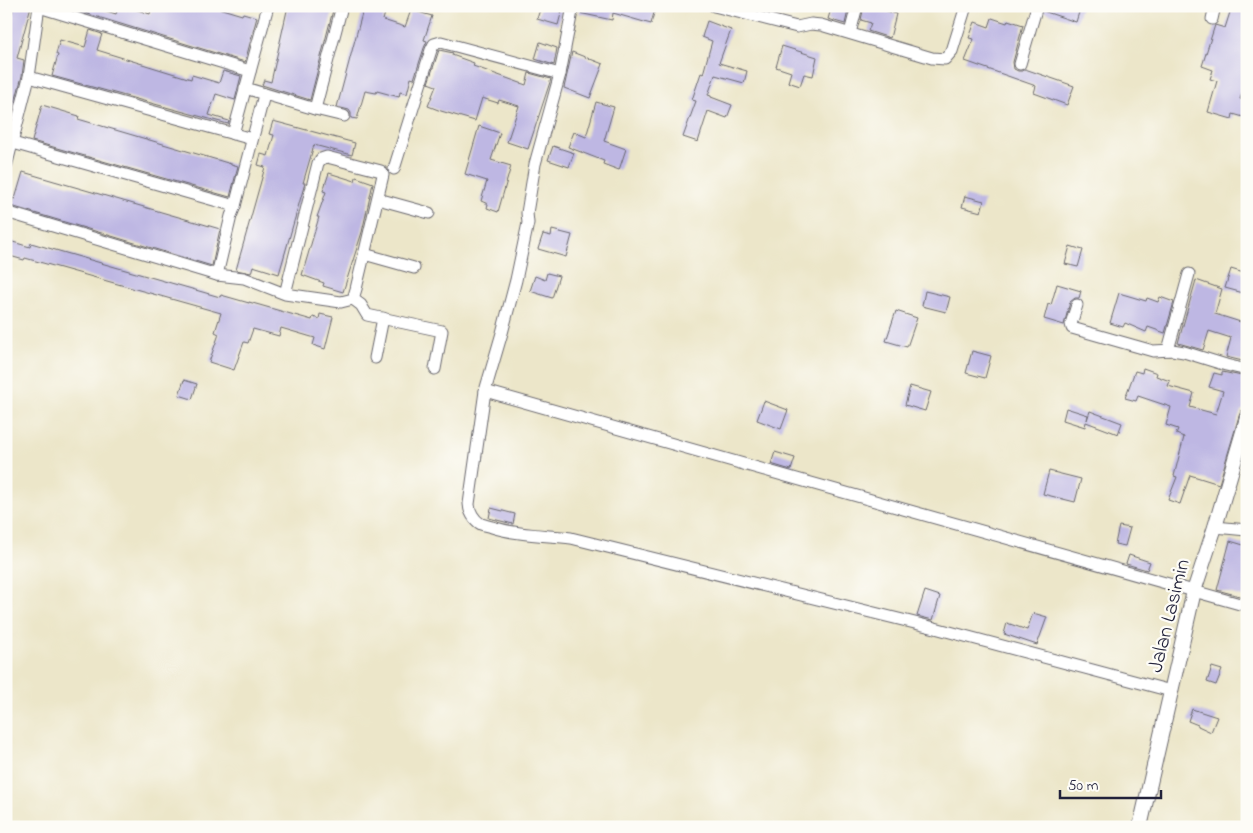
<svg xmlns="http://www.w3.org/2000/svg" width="1253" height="833" font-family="'Indie Flower',sans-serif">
<rect width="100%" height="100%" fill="#fdfcf7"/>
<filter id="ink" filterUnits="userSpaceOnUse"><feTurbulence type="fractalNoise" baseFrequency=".02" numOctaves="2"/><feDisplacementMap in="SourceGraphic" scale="10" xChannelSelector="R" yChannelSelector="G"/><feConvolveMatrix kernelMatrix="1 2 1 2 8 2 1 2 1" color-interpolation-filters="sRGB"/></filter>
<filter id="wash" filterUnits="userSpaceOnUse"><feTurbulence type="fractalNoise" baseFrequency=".0096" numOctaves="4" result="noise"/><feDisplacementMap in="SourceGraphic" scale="20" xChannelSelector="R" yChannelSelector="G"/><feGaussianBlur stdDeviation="1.12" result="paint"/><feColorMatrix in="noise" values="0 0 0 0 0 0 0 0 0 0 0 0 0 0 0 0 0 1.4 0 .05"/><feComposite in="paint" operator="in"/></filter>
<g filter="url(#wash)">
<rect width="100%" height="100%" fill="#ece6c9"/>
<g id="blocks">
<g fill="#beb7e3">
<polygon points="14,6 31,6 17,58 24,60 22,76 8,129 6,128 6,33"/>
<polygon points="62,6 91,6 116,14 119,6 125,6 150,14 152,6 212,6 242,15 243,13 257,17 245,62"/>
<polygon points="288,6 334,6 310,100 262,85 264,80 271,82"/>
<polygon points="364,6 387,6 383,20 405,27 411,10 432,16 424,40 427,41 424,48 414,79 411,78 407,94 400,92 399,97 377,91 376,93 365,91 357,119 351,118 351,113 349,110 337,107"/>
<polygon points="541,6 551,6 562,10 558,25 537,19"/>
<polygon points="580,6 645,6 655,9 651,24 613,13 612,20 579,13"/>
<polygon points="828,6 849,6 845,24 828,19 831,9 828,8"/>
<polygon points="864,6 872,6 896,14 890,38 868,31 871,23 861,20"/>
<polygon points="1044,6 1081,6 1076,22 1043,11"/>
<polygon points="1232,6 1239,6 1247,9 1247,80 1240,99 1247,101 1247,118 1233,114 1232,119 1208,112 1217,81 1210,79 1213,70 1202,66 1215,25 1225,28"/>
<polygon points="992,18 1007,23 1008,20 1023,25 1013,62 1014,69 1018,71 1022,71 1025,69 1074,86 1067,105 1034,93 1036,86 965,61 974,39 969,38 975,22 989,27"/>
<polygon points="707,21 731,30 719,63 747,71 744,83 715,75 708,95 711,96 711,97 732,105 727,118 708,111 698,142 683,137 696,101 692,100 701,73 703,74 712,41 702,37"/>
<polygon points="90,30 102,34 97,50 191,79 192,75 219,83 223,71 241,76 235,100 216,94 209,115 229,121 228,124 52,76 58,55 56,54 60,40 85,47"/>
<polygon points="540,42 557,48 554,65 535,59"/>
<polygon points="782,46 817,57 813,76 804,74 800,86 788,82 791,72 776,67"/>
<polygon points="439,50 453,53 452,55 474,63 473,66 526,85 529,73 551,79 528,149 507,142 519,106 499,100 498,103 482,98 475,121 441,111 428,106 436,86 428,83"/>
<polygon points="572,52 603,64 590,98 564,88"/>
<polygon points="596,102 614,107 604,141 626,149 619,170 603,164 604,161 568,147 574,132 586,137"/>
<polygon points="42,105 79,116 78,119 238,166 230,197 32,141"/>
<polygon points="273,121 355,143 352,155 314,145 303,183 305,183 279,274 253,266 251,273 236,270 265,167 258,165 261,154 268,156 274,135 269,134"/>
<polygon points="479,126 500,133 491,160 511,166 498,212 487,208 488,204 481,201 487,181 465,174"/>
<polygon points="553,146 574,153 569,167 548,160"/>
<polygon points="23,172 220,229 212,266 11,206 13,198 15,199"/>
<polygon points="329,173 355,181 356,177 373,183 362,232 343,292 323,286 324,283 302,275 319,217 317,217 326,192 323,191"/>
<polygon points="965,196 984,201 981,212 962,207"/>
<polygon points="552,230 572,235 566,257 538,249 543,234 551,236"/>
<polygon points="6,240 30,247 31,243 220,297 221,295 249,303 249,302 312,320 313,317 319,319 320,314 333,317 325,349 313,345 315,338 281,328 279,336 253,329 248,343 244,342 234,370 209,362 219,334 215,332 221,313 25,258 24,260 6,255"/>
<polygon points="1070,246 1083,250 1078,267 1065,264"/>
<polygon points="1231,269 1247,274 1247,294 1225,288"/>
<polygon points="547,273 559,276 552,298 530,291 535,276 545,280"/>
<polygon points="1196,280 1222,289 1215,314 1247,324 1247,362 1226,357 1231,338 1209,331 1203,350 1178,343"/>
<polygon points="1057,284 1081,291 1079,298 1075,298 1070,302 1064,325 1044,319 1048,304 1051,305"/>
<polygon points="925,291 950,297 946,312 922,306"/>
<polygon points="1119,293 1146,301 1147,298 1158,302 1160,297 1174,302 1165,333 1148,327 1146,332 1125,323 1123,327 1110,323"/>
<polygon points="896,311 917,318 907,347 886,341"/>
<polygon points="972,351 991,356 985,378 966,373"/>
<polygon points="1143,368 1157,373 1156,376 1170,381 1168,386 1194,393 1190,407 1216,414 1223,391 1209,387 1214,373 1222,375 1222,372 1247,377 1247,408 1241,411 1239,416 1219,484 1190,475 1180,504 1168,500 1177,477 1174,476 1184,437 1176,434 1178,429 1166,425 1171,407 1138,396 1136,401 1125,398 1135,371 1142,373"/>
<polygon points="184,380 197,384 192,399 179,395"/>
<polygon points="910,386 931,392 925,411 905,405"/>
<polygon points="764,401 788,410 781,429 757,420"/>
<polygon points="1066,408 1088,415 1087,420 1090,411 1122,423 1118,434 1086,422 1085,427 1063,420"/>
<polygon points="775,452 795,458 791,470 771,464"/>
<polygon points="1049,471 1081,479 1075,502 1043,494"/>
<polygon points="491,508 515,514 513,524 489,518"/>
<polygon points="1119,526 1130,528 1125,546 1115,544"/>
<polygon points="1230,541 1247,546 1247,598 1217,590"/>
<polygon points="1129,555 1150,562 1147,570 1126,564"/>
<polygon points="925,591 940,596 933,620 917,616"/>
<polygon points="1033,613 1047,617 1037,645 1004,634 1007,623 1027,630"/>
<polygon points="1212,667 1222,670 1216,685 1207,682"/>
<polygon points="1192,709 1217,717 1211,732 1198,726 1198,725 1188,721"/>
</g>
</g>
</g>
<g filter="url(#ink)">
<use href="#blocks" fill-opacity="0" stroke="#69676d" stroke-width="1"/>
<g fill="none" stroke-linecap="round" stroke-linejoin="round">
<defs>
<g id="minor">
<path d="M 573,6 L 560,74 L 535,164 L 527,213 L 528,223 L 516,280 L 502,333 L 485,391 L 469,504 C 469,511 474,520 481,524 C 484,525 489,526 492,527 C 517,535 545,535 571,538 L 935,628 L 1171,691"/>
<polyline points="714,6 797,27 811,24 821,25 932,58 945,59 952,51 966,6"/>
<polyline points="39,7 250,71"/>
<polyline points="1212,19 1215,6"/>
<polyline points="850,33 857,6"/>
<polyline points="1020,64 1037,6"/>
<polyline points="29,77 252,139"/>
<polyline points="245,88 315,109 344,116"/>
<polyline points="315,109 342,6"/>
<polyline points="233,134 268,6"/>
<polyline points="13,143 235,206"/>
<polyline points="6,167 29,77 39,6"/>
<polyline points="394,169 431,50 434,44 441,42 560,74"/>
<polyline points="378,199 429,213"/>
<polyline points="6,212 217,275 244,278 285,294 341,302 353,299 356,289 383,175 381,171 327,157 321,159 318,163 285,294"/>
<polyline points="364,254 414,268"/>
<polyline points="217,275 231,216 235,206 264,95"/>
<polyline points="353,299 361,305 367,315 442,331 435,369"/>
<polyline points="1077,305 1071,324 1072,328 1153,351 1172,350 1184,352 1226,365 1247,370"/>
<polyline points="1168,350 1189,274"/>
<polyline points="375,358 383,318"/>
<polyline points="485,391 1247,606"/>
<polyline points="1215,527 1247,530"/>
</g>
<polyline id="tertiary" points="1140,827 1194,591 1215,527 1247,418"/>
</defs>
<use href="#minor" stroke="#69676d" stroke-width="13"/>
<use href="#tertiary" stroke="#69676d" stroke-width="16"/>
<use href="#minor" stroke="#fff" stroke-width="11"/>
<use href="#tertiary" stroke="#fff" stroke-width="14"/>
</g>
</g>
<g text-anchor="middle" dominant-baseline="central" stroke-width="4.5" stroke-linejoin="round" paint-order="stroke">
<g font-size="21" fill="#22223b" stroke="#fdfcf7">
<text transform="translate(1170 616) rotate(-76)">Jalan Lasimin</text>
</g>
</g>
<rect width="1253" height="833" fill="none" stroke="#fdfcf7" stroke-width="25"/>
<path d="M1060 790v8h101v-8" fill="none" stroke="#22223b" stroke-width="2.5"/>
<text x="1068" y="790" font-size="15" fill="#22223b" stroke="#fdfcf7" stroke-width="4" paint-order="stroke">50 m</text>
</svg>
